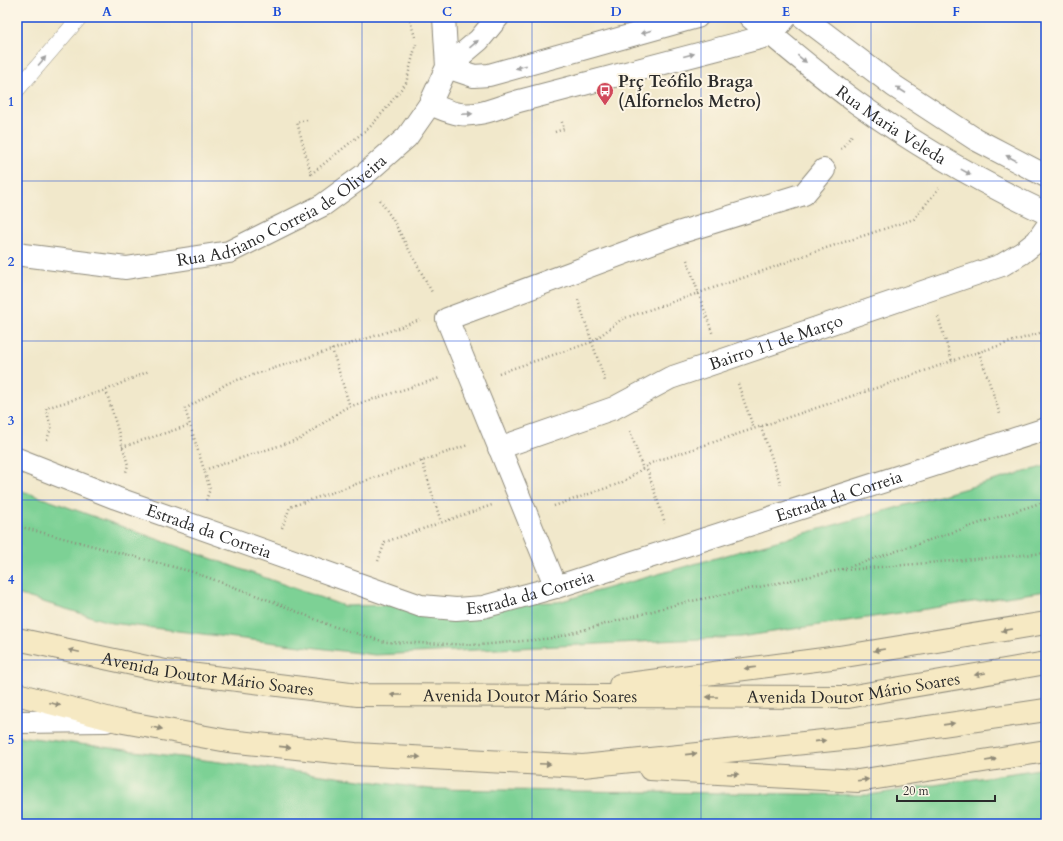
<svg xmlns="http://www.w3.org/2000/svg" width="1063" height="841" font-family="Cardo,serif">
<rect width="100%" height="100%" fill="#fcf5e5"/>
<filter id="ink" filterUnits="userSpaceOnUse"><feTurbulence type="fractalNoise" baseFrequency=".025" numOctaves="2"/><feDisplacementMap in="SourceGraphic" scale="8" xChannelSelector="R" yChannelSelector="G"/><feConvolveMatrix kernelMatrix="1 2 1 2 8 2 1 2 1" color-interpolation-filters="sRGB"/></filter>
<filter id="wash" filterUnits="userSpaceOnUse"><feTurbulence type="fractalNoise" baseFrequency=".012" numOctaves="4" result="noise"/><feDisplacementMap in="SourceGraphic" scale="16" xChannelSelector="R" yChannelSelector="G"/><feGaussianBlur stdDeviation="0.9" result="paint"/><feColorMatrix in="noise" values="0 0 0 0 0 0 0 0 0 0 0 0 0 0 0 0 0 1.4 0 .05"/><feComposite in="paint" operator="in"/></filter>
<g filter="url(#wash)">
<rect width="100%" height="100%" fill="#f1e8cb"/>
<g fill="#7dd195" stroke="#547e60">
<polygon points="1046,466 1046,591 740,637 375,655 112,623 17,594 17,489 344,606 558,602"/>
<polygon points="17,736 430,789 869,795 1046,768 1046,824 17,824"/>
</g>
</g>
<g filter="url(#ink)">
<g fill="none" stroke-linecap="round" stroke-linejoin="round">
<defs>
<polyline id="service" points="17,90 80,17"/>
<g id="minor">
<polyline points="447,67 474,76 489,75 697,17"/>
<path d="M 430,104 C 440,108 450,113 460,114 C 480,117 501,106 519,101 L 771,35 L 786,17"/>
<path id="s1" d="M 499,448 L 614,408 L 670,378 L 1002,265 L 1022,253 L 1037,241 L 1046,228"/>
<path id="s2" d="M 17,459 L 116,498 L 387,594 L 421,606 L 456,609 L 483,607 L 556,587 L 1046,429"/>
<polyline points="556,587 447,319 678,233 804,194 824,170"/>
<polyline points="17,722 106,721"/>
</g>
<g id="tertiary">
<path id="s3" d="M 750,17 C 785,46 820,76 857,103 C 916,145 980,182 1046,213"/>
<polyline points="803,17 894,86 975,139 1046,176"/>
<polyline points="447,67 479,40 498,17"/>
<path id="s4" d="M 17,253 L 23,255 L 126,268 L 229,252 L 323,205 L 364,175 L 407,137 L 430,104 L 447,67 L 444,17"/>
</g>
<g id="secondary">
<path id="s5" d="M 17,639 L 165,671 L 358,695 L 848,697 L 1046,663"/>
<polyline points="620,685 839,657 1046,623"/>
<polyline points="17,694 118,721 228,741 355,754 583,766 852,738 1046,710"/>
<polyline points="650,769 858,781 1046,751"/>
</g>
</defs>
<use href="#service" stroke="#8e8a7b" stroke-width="16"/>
<use href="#minor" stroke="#8e8a7b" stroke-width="24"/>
<use href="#tertiary" stroke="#8e8a7b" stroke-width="24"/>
<use href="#secondary" stroke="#8e8a7b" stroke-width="24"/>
<g stroke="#8e8a7b" stroke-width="2.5" stroke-dasharray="1 3" stroke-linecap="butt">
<polyline points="409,17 415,37"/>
<polyline points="307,120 297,122 311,174 370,127 384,111 406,83 416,44"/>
<polyline points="555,132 564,129 561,119"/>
<polyline points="841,149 853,134"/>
<polyline points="380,200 393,220 433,294"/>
<polyline points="687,260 713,335"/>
<polyline points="578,300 605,381"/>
<polyline points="938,317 952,361"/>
<polyline points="332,349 350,407"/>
<polyline points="979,352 1000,414"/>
<polyline points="499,373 592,342 622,319 766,270 811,253 914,219 939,188"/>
<polyline points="738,384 754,429"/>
<polyline points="106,390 128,465 126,472"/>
<polyline points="761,427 781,485"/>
<polyline points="630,431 643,469"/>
<polyline points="47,440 51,428 46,408 106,390 149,371"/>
<polyline points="122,447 190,425"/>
<polyline points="422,461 441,522"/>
<polyline points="646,466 665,523"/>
<polyline points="204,470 185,409 228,383 387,332 420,320"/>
<polyline points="206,500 210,489 204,470 300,439 345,408 440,378"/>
<polyline points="554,506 621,483 651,463 894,382 963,357 1046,331"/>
<polyline points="17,526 193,572 274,602 329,625 385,642 481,645 554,638 678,604 840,570 1046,501"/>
<polyline points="282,528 290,507 468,445"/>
<polyline points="378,561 385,542 492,505"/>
<polyline points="845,570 1046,553"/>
</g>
<use href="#service" stroke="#fff" stroke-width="15"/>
<use href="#minor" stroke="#fff" stroke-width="22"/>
<use href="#tertiary" stroke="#fff" stroke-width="22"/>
<use href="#secondary" stroke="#f6e9c3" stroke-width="22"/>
</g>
<defs><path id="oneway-solid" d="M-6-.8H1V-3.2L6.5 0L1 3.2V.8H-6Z"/></defs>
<g fill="#a0a0a0">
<use href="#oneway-solid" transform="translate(646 32) rotate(164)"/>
<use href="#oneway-solid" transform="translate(474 44) rotate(-41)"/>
<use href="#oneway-solid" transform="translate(689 55) rotate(-14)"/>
<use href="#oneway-solid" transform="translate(802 59) rotate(39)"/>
<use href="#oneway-solid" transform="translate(42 61) rotate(-49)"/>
<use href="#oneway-solid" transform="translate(521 67) rotate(164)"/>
<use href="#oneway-solid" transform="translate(901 90) rotate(-147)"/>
<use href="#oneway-solid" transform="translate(467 114) rotate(-2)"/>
<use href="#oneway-solid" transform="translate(1011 158) rotate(-152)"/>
<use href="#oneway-solid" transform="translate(966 172) rotate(29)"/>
</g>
<g fill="#908a77">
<use href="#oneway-solid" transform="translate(1007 630) rotate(171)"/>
<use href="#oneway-solid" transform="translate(879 650) rotate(171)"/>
<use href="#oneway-solid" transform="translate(74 651) rotate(-168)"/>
<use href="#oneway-solid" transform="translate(750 668) rotate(173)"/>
<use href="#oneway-solid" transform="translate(980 674) rotate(170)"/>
<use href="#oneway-solid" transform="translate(396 695) rotate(-180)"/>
<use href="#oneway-solid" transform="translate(712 697) rotate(-180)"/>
<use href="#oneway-solid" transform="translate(55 704) rotate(15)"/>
<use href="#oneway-solid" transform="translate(949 724) rotate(-8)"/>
<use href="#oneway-solid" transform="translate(157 728) rotate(10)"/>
<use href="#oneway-solid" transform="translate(820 741) rotate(-6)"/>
<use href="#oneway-solid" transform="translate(285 747) rotate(6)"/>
<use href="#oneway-solid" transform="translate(691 754) rotate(-6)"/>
<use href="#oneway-solid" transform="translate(415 757) rotate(3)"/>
<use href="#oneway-solid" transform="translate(991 760) rotate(-9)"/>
<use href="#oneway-solid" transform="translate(545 764) rotate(3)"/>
<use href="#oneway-solid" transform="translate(733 774) rotate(3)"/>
<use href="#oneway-solid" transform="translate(863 780) rotate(-7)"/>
</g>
</g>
<path fill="none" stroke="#1d4ed8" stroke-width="1" stroke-opacity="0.55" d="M 192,17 L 192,824M 362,17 L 362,824M 532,17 L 532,824M 701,17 L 701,824M 871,17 L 871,824M 17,181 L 1046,181M 17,341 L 1046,341M 17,500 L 1046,500M 17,660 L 1046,660"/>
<defs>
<symbol id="bus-pin" viewBox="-11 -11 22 30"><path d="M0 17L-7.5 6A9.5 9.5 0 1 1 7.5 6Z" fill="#d1495b" stroke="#fcf5e5"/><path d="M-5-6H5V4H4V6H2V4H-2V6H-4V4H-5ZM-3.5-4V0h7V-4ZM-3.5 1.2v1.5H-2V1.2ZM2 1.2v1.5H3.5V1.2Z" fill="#fff"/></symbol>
</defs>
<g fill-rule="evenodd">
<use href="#bus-pin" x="595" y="81" width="20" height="27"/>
</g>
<g text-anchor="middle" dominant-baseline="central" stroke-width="4" stroke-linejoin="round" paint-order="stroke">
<g font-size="17" font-weight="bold" fill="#2b2b2b" stroke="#fcf5e5" text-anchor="start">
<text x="618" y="81">Prç Teófilo Braga<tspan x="618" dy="20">(Alfornelos Metro)</tspan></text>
</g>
<g font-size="17" fill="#2b2b2b" stroke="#fcf5e5">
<text stroke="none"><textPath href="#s3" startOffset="178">Rua Maria Veleda</textPath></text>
<text stroke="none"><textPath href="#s4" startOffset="279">Rua Adriano Correia de Oliveira</textPath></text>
<text stroke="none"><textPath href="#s1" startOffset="297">Bairro 11 de Março</textPath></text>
<text stroke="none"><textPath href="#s2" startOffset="865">Estrada da Correia</textPath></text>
<text stroke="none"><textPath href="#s2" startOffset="205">Estrada da Correia</textPath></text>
<text stroke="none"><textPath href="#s2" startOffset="541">Estrada da Correia</textPath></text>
<text stroke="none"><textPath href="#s5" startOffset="194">Avenida Doutor Mário Soares</textPath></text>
<text stroke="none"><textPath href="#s5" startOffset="842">Avenida Doutor Mário Soares</textPath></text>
<text stroke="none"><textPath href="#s5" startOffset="518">Avenida Doutor Mário Soares</textPath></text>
</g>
</g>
<rect width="1063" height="841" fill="none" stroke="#fcf5e5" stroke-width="44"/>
<path d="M897 795v6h98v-6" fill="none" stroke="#2b2b2b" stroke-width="2"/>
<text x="903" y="795" font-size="12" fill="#2b2b2b" stroke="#fcf5e5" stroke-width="3" paint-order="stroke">20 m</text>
<rect x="22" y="22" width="1019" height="797" fill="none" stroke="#1d4ed8" stroke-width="1.5"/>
<g font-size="13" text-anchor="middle" font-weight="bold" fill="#1d4ed8">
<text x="107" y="16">A</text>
<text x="277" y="16">B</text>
<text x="447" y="16">C</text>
<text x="616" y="16">D</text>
<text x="786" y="16">E</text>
<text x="956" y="16">F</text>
<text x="11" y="106">1</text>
<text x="11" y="266">2</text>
<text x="11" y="425">3</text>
<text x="11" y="584">4</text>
<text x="11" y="744">5</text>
</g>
</svg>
